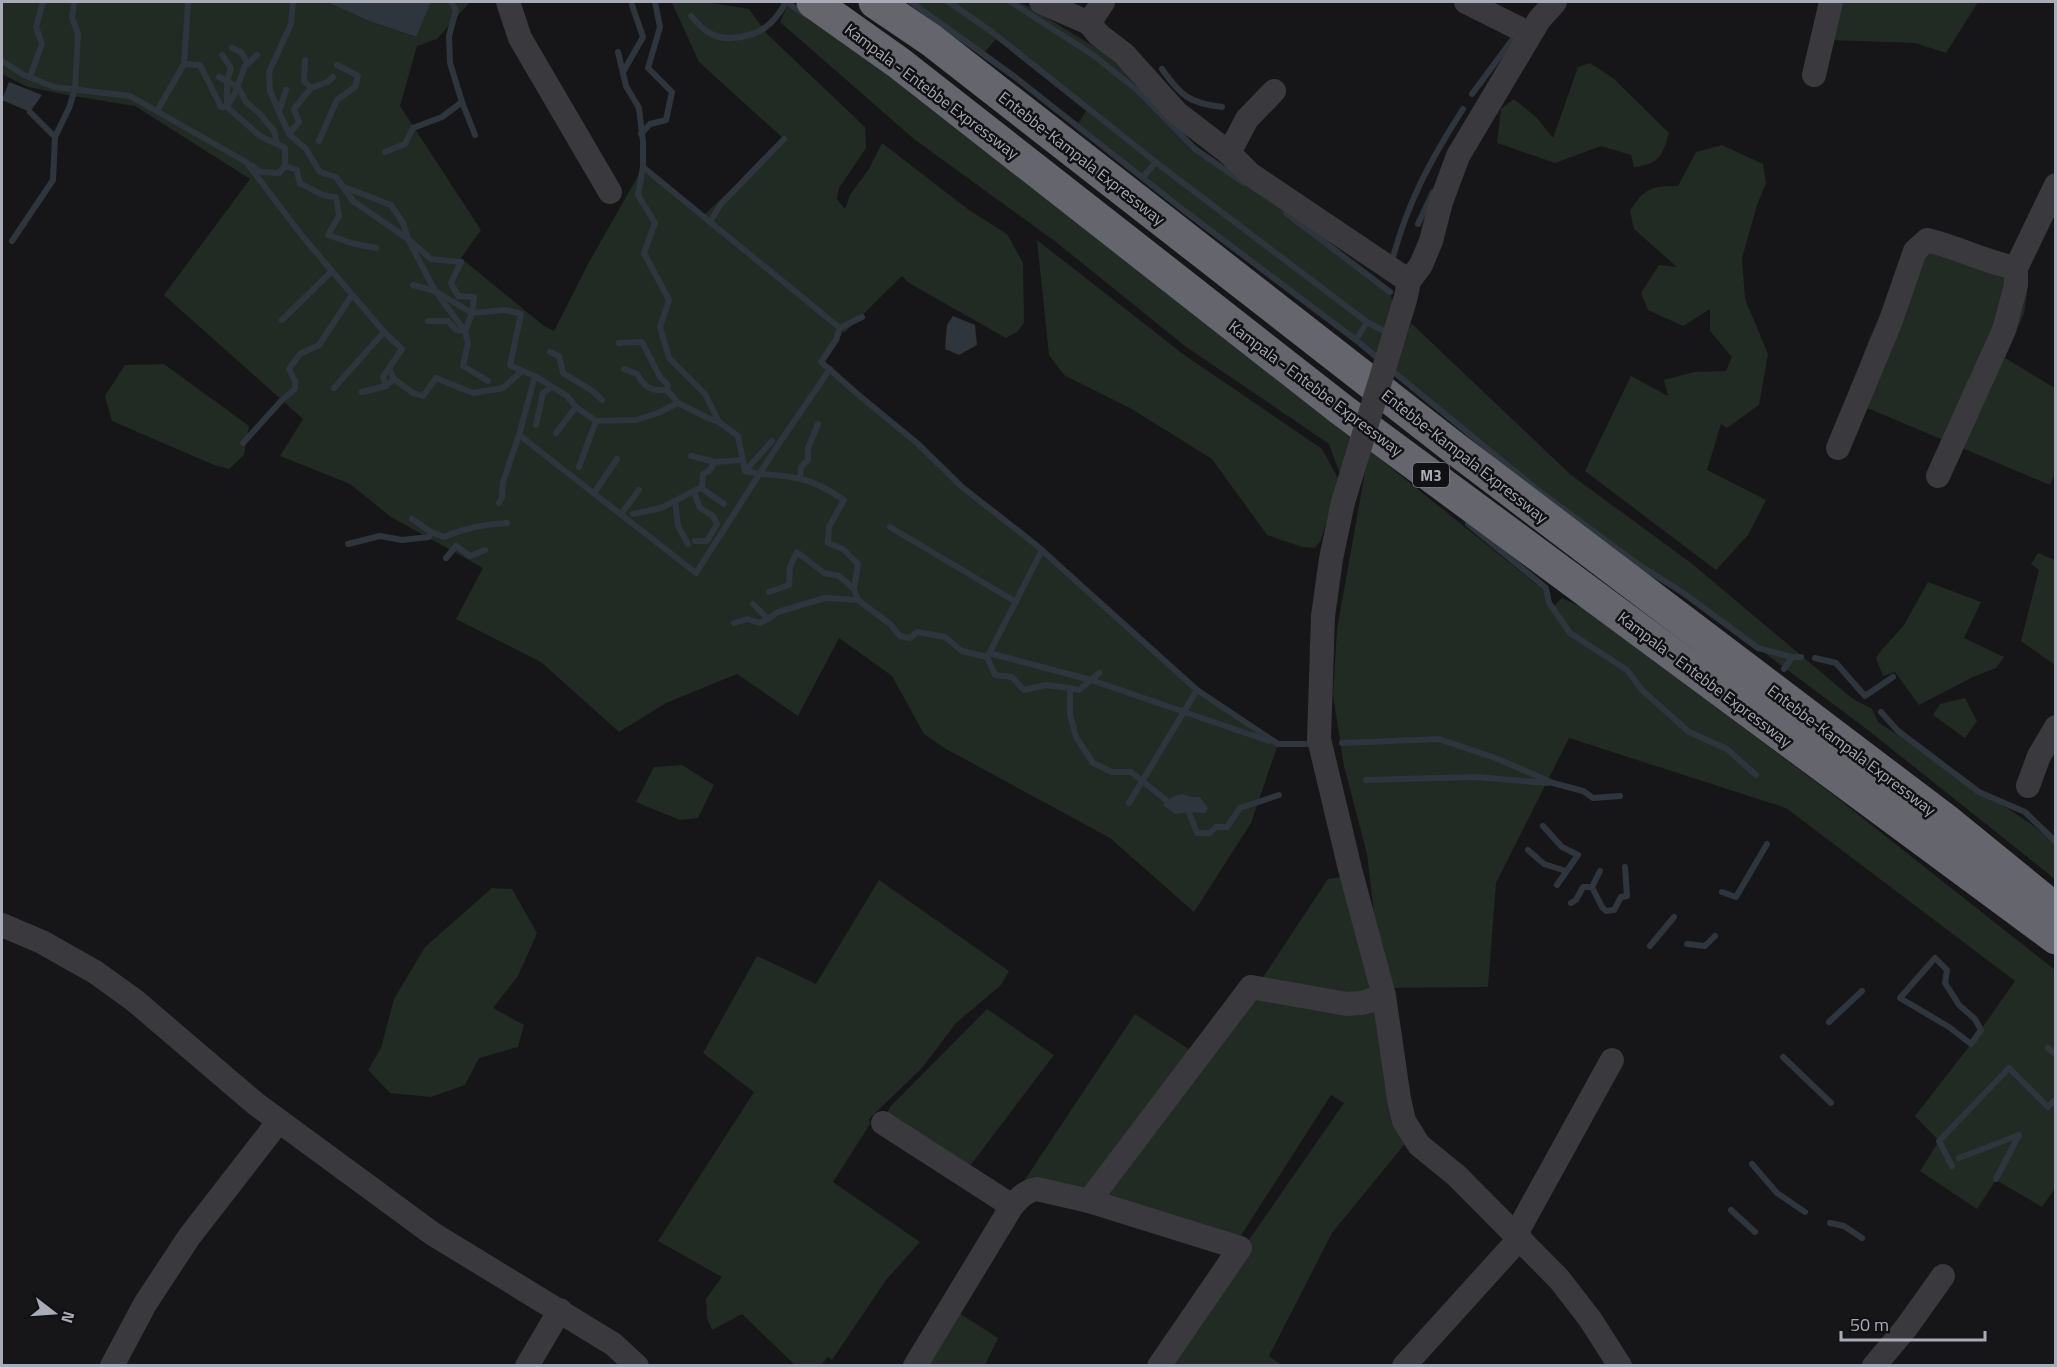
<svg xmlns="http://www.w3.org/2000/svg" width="2057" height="1367" font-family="'Titillium Web',sans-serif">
<rect width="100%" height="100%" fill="#161618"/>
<g fill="#222a24">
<polygon points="2,2 327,2 369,21 415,37 431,2 470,2 437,39 417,46 400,106 481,230 461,258 544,326 554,331 588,264 643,167 703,216 784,139 699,62 672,3 705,2 749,9 767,34 865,127 866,148 839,188 837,199 845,209 850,195 869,169 882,143 969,210 1007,234 1023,263 1024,323 1017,332 1006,338 909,283 902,276 844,333 839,329 836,340 821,362 917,443 962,487 1035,544 1197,690 1278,744 1251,823 1194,912 1110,838 946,749 924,734 892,676 839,638 798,716 737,674 666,703 619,732 541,662 456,619 483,568 391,517 350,484 280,456 303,419 164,295 250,179 135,106 73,96 28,87 2,74"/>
<polygon points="911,2 1019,2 1031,8 1101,51 1129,74 1137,90 1195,149 1292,217 1390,292 1394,308 1376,357 1356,340 1186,212 1077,125 1086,111 996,39 983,54"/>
<polygon points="1835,2 1978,2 1946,53 1915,43 1831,40"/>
<polygon points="788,4 875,64 1354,432 1340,474 1329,444 1185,346 1056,242 914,139 780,22"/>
<path d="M 1590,63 L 1613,78 L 1669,133 C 1662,156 1660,164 1634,167 L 1631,155 L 1601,146 L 1555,163 L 1497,143 L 1501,109 L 1514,99 L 1537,118 L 1553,138 L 1578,67 Z"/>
<path d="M 1722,145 L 1763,164 L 1766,183 L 1757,205 L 1742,258 L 1745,299 L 1768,354 L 1759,405 L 1727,428 L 1721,424 L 1707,470 L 1766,500 L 1748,535 L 1716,570 L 1585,471 L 1631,376 L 1668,396 L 1664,380 L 1694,372 L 1726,371 L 1732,357 L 1710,331 L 1710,309 L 1683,326 L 1648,310 L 1641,293 L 1659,265 L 1677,267 L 1634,229 L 1630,211 C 1644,188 1651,186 1678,186 L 1696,152 Z"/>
<polygon points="1037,240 1183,354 1322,449 1339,480 1321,540 1315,548 1302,547 1267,535 1212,459 1130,408 1064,375 1049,355"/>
<polygon points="1913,241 2026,260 2027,295 2024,313 2005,358 2055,388 2055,473 2050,485 1846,399 1870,337"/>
<polygon points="1411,323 1571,475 1691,563 1853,699 1872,709 1878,722 2031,824 2055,843 2055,879 1864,727 1758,648 1682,592 1639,565 1539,491 1393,371"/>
<polygon points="164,364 249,426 244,455 229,469 214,465 112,421 105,396 125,365"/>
<polygon points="1369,450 1536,584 1546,588 1549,603 1553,607 1562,598 1583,608 1836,797 2055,970 2055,1190 2054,1190 2042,1207 1996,1180 1977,1209 1920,1171 1939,1141 1915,1116 1968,1048 2015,981 1786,808 1569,738 1496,883 1488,987 1386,988 1376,931 1367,854 1344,766 1333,695 1337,629"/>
<polygon points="2038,553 2055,560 2055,665 2021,641 2039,570 2031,564"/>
<polygon points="1928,582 1981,602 1964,638 2004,657 1996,668 1973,677 1919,705 1895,672 1883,676 1876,658 1880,652 1904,625"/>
<polygon points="1965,698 1977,721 1965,738 1933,715 1940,704"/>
<polygon points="682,765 714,785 698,818 680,820 636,802 654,767"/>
<polygon points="1341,877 1374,988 1358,999 1258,985 1328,879"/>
<polygon points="879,880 1009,971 1001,985 956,1023 922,1068 869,1119 870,1124 833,1182 920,1242 886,1280 832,1360 828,1357 821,1365 795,1365 742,1314 712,1330 707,1318 706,1299 722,1277 658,1241 754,1092 703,1053 757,956 816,984"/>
<polygon points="492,888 512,889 537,933 518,976 493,1008 524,1025 518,1047 479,1058 465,1085 431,1097 390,1093 368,1070 381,1048 394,999 425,947"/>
<polygon points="1252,998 1379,1008 1408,1140 1332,1233 1269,1356 1282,1365 1162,1365 1344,1103 1331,1095 1240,1237 1096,1198"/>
<polygon points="987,1009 1054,1055 966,1171 886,1115 890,1107"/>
<polygon points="1135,1014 1193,1052 1083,1199 1022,1184"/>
<polygon points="959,1313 998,1338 985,1365 931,1365 925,1361"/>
</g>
<g fill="#2f353d">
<polygon points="327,2 431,2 416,37 369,21"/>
<polygon points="9,82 42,95 30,112 2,100"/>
<polygon points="953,316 975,325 977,345 959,355 945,349 947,325"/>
<path d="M 1182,794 L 1191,797 L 1200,797 L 1208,808 L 1205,813 L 1189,812 L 1175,814 L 1163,805 C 1168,798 1173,796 1182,794 Z"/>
</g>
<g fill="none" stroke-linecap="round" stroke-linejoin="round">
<g stroke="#2f353d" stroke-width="6">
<polyline points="451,2 456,10 449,36 450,63 462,102"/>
<polyline points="786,2 806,15"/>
<polyline points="911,2 1015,77 1186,212 1356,340 1380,360"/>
<polyline points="949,2 992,32 1162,167 1367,322 1382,330"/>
<polyline points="1011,2 1093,55 1137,90 1195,149 1244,183"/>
<path d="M 691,16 C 696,21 701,28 708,32 C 715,37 721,38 730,38 C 758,37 773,26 786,2"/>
<polyline points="232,48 241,52 248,64"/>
<path d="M 618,52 L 626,86 L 639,108 L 643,142 L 643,167 L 638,195 L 655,223 L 644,253 L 669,300 L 660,327 L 669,358 L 705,394 L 719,422 L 738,436 L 745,471 C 763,476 783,474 801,479 C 817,483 831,491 844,500 L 829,527 L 828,543 L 843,549 L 858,564 L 854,589 L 858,600 L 890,624 L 900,636 L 910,638 L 917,632 L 945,637 L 962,651 L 987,657 L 995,675 L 1012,677 L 1024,690 L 1046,685 L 1070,688 L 1070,714 L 1076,737 L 1093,763 L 1112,772 L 1131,772 L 1166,800"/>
<polyline points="222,55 231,68 227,81 227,107"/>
<polyline points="305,60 304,81 311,88"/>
<polyline points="2,61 24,75 54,87 130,96 246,162 303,237 384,332"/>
<path d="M 184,64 L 200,65 L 221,107 L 227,107 L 260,136 L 285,148 L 285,166 L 297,170 L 300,184 C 316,189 318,197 336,197 L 339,216 L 328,235 L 351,243 L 376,248"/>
<path d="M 1162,69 C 1181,96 1189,103 1222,107"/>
<polyline points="623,72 643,37 632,5"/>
<polyline points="30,77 42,44 36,27 43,2"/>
<polyline points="219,77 238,87 246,102 260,114 274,131 277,144"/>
<polyline points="286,90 279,112 289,134 306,149 320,172 336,177 353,201 408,239 435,291 465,331"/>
<polyline points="1472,94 1518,32"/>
<polyline points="227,107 235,93 245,66 257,55"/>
<polyline points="157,111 184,64 188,2"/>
<polyline points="279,112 270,91 269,72 291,24 293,2"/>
<polyline points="289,134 299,122 294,109 311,88 328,82 333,77"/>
<polyline points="641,134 650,124 666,120 672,92 648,68 660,27 655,2"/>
<polyline points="55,137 69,108 75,89 78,34 72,18 74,2"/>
<polyline points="784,139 721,204 710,222 840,328 836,340 821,362 861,397 917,443 962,487 1035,544 1197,690 1278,744 1314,744"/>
<polyline points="319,141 337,100 355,87 358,76 337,65"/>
<polyline points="385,152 405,144 413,128 442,117 462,102 475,135"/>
<polyline points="252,166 261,172 279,173 285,166"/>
<polyline points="643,167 710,222"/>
<polyline points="1143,177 1156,162"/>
<polyline points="344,187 391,205 403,223 408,239 431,259 461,262 451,283 458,296 474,297 472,313 465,331"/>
<polyline points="1286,213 1390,292"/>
<polyline points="1418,224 1433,192"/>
<polyline points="12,241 53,180 55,137 30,112"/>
<path d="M 1392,261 C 1407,203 1431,159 1463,109"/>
<polyline points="413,285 435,291 472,313 506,310 521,314 510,365 522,371"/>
<polyline points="282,320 332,271"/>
<polyline points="428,321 448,321 456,330 465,331 468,343 463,366 488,381"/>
<polyline points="840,328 862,317"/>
<polyline points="1356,340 1367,322"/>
<polyline points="619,343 642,342 660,377 668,385 667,390 678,403"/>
<polyline points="550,352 559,356 563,373 594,392 602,400"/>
<path d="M 624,369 L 637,374 C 645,388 651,391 667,390"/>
<polyline points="1390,369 1539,491 1639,565 1682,592 1758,648 1792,657 1801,657"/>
<polyline points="386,386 383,377 389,368 394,379"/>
<polyline points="334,388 384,332 402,349 389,368"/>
<polyline points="362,392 386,386 394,379 413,393 423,396 436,378 473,393 503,388 522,371 535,376"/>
<polyline points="536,425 543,393 552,387"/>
<polyline points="556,433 576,407"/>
<polyline points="519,435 696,573 778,445 830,369"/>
<polyline points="243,443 282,400 295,389 295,381 289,369 300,354 319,345 352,295"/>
<polyline points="691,456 715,462"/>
<polyline points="579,467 596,421"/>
<polyline points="745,471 772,441"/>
<polyline points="800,478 801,467 808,460 808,448 818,424"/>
<polyline points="701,488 724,504"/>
<polyline points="694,492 700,508 713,516 717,524 707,541 695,541"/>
<polyline points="594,493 617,459"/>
<polyline points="675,501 678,526 688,544"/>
<polyline points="499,503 502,497 503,482 519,435 535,376 567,396 576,407 596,421 636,420 658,413 678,403 708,418 719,422"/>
<polyline points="621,514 639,490"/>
<polyline points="633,514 661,508 702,487 703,474 709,471 715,462 742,460"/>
<path d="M 412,519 L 431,532 L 444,537 C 464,528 485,524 507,523"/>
<polyline points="1468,524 1546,588 1549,603 1570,633 1627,670 1642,690 1689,732 1727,749 1756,775"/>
<polyline points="890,527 1016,602"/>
<polyline points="348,544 380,536 402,540 429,537 431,532"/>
<polyline points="446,558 456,546 470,556 485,550"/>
<polyline points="769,592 789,585 790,567 797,552 824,573 839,576 854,589"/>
<polyline points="753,604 768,619 778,612 825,598 858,600"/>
<polyline points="734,623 747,619 760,623 768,619"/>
<polyline points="989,653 1091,680 1269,741"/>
<polyline points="988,656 1042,550"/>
<polyline points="1815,658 1836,663 1865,696 1893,677"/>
<polyline points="1784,669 1792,657"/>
<polyline points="1070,688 1079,690 1099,673"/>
<polyline points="1881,712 1898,731 1979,792 2025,812 2056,842"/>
<polyline points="1342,743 1439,739 1498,759 1553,783 1583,791 1593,798 1620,796"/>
<polyline points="1366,780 1475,777 1548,783"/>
<polyline points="1129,803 1197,690"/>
<polyline points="1189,812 1197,833 1210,833 1216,827 1227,827 1240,808 1279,795"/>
<polyline points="1543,826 1562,847 1578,855 1557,885"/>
<polyline points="1528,850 1544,864 1566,871"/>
<polyline points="1592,887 1602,907 1606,911 1614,910 1621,897 1627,896 1625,867"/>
<polyline points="1722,892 1736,897 1767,844"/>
<polyline points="1571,903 1576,900 1583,887 1592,887 1600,871"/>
<polyline points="1687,944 1705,946 1715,936"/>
<polyline points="1650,946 1674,917"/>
<polygon points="1935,958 1947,970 1945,983 1959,1005 1975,1019 1981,1030 1971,1044 1949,1027 1900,998"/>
<polyline points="1829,1022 1862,991"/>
<polyline points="2048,1048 2056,1055"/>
<polyline points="1783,1057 1831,1103"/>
<polyline points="1959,1158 2019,1135 1996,1179"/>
<polyline points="1752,1164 1777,1193 1805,1212"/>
<polyline points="1952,1166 1939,1141 2009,1068 2048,1107 2056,1099"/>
<polyline points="1731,1210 1755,1232"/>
<polyline points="1830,1223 1844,1226 1862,1238"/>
</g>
<g stroke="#39393e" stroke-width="24">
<polyline points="508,2 520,38 610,192"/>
<polyline points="1041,2 1089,23 1099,35 1124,54 1177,113 1229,153 1250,174 1409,281"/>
<polyline points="1466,2 1530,34"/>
<polyline points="1089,23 1103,2"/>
<polyline points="1814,75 1831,2"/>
<polyline points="1229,153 1247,119 1274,91"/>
<polyline points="1406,296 1409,281 1421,265 1431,241 1441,202 1458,156 1539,20 1555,2"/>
<path d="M 1838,448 L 1890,323 L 1915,251 L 1927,240 C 1957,247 1985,262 2016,268 L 2056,185"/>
<polyline points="1938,476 2004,330 2016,285 2016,268"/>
<polyline points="1343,502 1331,559 1323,616 1319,739 1350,869 1384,996 1399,1099 1404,1121 1419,1145 1457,1176 1559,1279 1590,1319 1620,1366"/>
<polyline points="2028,786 2039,756 2056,727"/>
<polyline points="2,925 42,942 95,972 134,1000 256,1104 433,1234 613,1344 637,1366"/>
<polyline points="883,1123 1012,1206"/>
<polyline points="1089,1201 1251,987 1347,1004 1362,1003 1384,996"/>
<polyline points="1516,1234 1612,1060"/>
<polyline points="112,1366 145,1304 189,1237 279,1121"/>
<polyline points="527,1366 560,1310"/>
<path d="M 915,1366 L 1012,1206 C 1020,1197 1026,1191 1037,1189 L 1089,1201 L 1240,1248 L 1159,1366"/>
<polyline points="1404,1366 1520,1238"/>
<polyline points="1874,1366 1906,1328 1943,1276"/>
</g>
<g stroke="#64656d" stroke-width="33">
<polyline points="813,2 899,63 1342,410 2056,938"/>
<polyline points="875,2 931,40 1453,447 1948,822 2056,910"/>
</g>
<polyline stroke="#39393e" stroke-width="24" points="1343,502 1405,300"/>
</g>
<g text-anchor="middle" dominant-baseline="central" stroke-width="5" stroke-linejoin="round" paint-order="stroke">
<rect fill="#111113" stroke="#7b7d86" stroke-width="1.5" x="1413" y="463" width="36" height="24" rx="4.5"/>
<g font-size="15" font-weight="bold" fill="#a9abb7">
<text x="1431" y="475">M3</text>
</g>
<g font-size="16" fill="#a9abb7" stroke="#111113">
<text transform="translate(932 91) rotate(37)">Kampala - Entebbe Expressway</text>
<text transform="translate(1082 158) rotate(38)">Entebbe-Kampala Expressway</text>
<text transform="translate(1316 388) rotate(37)">Kampala - Entebbe Expressway</text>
<text transform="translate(1465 456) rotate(38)">Entebbe-Kampala Expressway</text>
<text transform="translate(1705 679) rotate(37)">Kampala - Entebbe Expressway</text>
<text transform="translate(1852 750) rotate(37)">Entebbe-Kampala Expressway</text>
</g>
</g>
<rect width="2057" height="1367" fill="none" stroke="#a9abb7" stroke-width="6"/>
<g transform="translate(54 1313) rotate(107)" stroke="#111113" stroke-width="4.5" paint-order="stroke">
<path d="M0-4.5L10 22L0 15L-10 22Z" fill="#a9abb7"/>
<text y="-9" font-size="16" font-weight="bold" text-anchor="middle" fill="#a9abb7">N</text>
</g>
<path d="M1841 1331v9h144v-9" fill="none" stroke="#a9abb7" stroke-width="3"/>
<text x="1850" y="1331" font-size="18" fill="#a9abb7" stroke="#111113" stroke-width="4.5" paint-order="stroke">50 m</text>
</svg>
